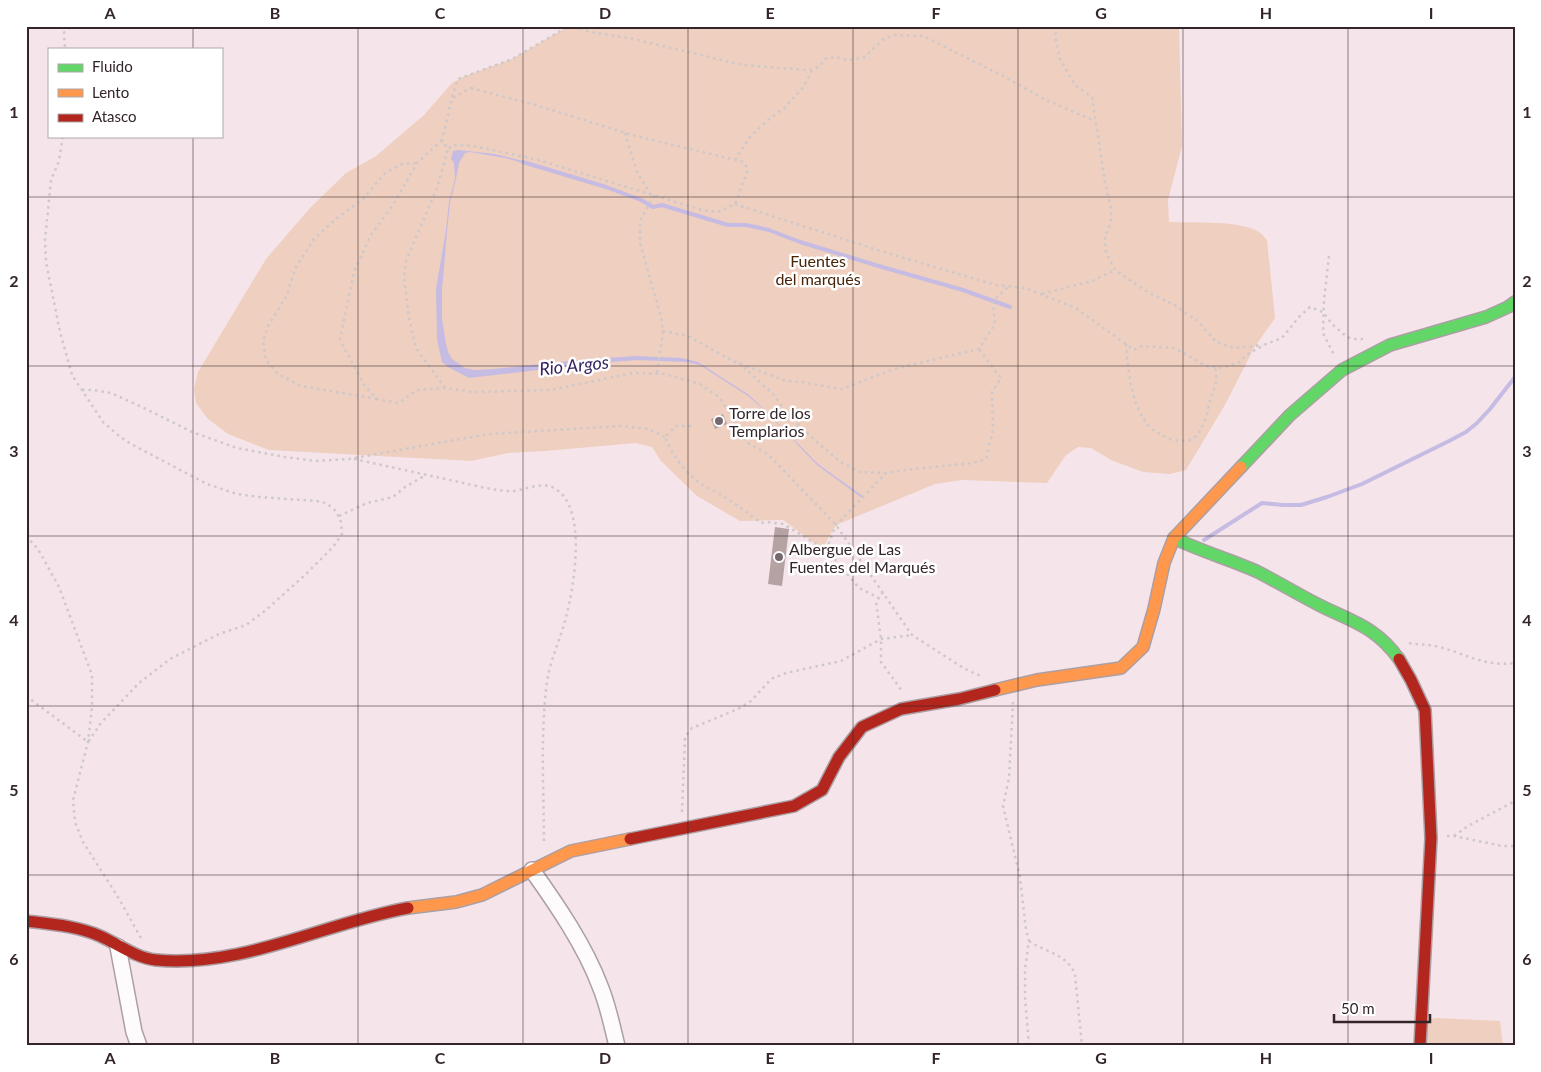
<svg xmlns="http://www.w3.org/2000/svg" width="1541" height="1072" font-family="Lato,sans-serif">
<rect width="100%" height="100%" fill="#f5e5ea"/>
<g fill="#efcfbf">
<path d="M 569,26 L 1179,26 L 1182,146 L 1168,200 L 1169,222 C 1191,223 1241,220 1259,232 C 1262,234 1265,238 1267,240 L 1275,318 L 1254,348 L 1226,403 L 1186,470 L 1170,474 L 1143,472 L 1111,460 L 1091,448 L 1078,447 L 1066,455 L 1047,483 L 962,480 L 935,484 L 836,525 L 822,549 L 783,520 L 740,521 L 697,496 L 661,461 L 652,447 L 636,443 L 545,451 L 508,453 L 471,461 L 269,450 L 228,434 L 207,418 L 196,403 L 194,389 L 198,372 L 266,259 L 310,208 L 346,173 L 376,156 L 424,115 L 452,83 L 465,76 L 512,59 Z"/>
<polygon points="1437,1018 1500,1021 1503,1046 1420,1046 1421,1020"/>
</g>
<polygon fill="#c6bbe2" points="458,150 495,154 527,162 526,164 505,158 470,152 465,153 459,163 456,179 450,202 447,233 442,289 442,319 446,344 448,352 452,359 465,368 474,370 493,369 578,360 636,356 681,358 698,362 749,395 769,414 818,464 864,497 862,498 817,465 765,411 748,396 700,365 687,362 637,360 599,363 469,378 448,367 442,362 437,339 436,289 446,230 449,201 455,179 454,163 451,159 453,151"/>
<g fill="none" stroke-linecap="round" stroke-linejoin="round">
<g stroke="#c6bbe2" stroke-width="4">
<polyline points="523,162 606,187 641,200 653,207 662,205 728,225 746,225 769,230 800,242 882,267 963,290 1010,307"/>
<polyline points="1204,540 1262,503 1283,505 1301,505 1327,497 1362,484 1449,441 1466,432 1477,423 1490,409 1515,377"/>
</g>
</g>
<g fill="#b5a2a3">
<polygon points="723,414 727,424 715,429 711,419"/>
<polygon points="775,527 789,529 782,586 768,584"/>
</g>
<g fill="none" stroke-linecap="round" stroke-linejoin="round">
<defs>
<g id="street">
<path d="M 532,870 C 557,905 585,946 600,986 C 608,1005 612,1026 617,1046"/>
<polyline points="118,947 134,1032 139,1046"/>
</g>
<g id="fast">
<polyline points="1241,467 1290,415 1342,370 1390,345 1486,317 1508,307 1515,302"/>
<path d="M 1174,538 C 1200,551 1229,559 1256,571 C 1278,582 1299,595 1321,606 C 1353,622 1376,627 1399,659"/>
</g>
<g id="slow">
<polyline points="995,690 1037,680 1121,668 1143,647 1154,609 1164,563 1174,538 1241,467"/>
<polyline points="408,908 456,902 482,895 571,851 630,839"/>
</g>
<g id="jam">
<polyline points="1399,659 1411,680 1425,710 1431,838 1420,1046"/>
<polyline points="630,839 794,806 822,790 839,757 862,727 901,709 959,699 995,690"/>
<path d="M 26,921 C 51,924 77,926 100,936 C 118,944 136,958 156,960 C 243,968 324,923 408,908"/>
</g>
</defs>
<use href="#street" stroke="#ac9fa4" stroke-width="18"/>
<use href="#fast" stroke="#ac9fa4" stroke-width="14"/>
<use href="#slow" stroke="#ac9fa4" stroke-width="14"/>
<use href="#jam" stroke="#ac9fa4" stroke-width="14"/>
<g stroke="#cec8ca" stroke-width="2.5" stroke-dasharray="2.5 4" stroke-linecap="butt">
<polyline points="60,26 64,32 65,49"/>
<polyline points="574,26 590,32 629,38 743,65 808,70 819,67 825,59 835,57 848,60 863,58 884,39 895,35 923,36 1005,77 1044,99 1095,121"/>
<polyline points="1057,26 1055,37 1060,59 1075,85 1092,97 1105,182 1111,209 1111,221 1105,237 1106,253 1115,270 1149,293 1173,304 1199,322 1216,342 1234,348 1263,345"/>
<polyline points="1279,26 1284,26"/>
<polygon points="471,88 539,106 632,135 744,162 748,170 735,204 718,212 702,210 535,159 473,146 454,145 448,149 442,140 452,98"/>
<polyline points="452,97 458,79 512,59 569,26"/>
<polyline points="625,133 637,172 650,193"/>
<polyline points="442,140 417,163 393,205 371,235 354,272 340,340 364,385 377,399 399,403 417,390 445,388 473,392 551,390 632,373 664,374 700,384 719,397 740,429 746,442 768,454 836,525 912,635 965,669 981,676"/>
<polyline points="735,160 749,138 768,120 784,108 802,89 813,69"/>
<polyline points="654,195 640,221 640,243 661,317 663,331 657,373"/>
<polyline points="735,204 887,253 996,285 1025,288 1076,308 1134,350 1142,346 1175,348 1206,366 1222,368 1240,362 1246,355 1266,344 1282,338 1299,317 1310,307 1323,312 1332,324 1347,337 1353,339 1363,339"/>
<polyline points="1329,256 1324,300 1323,333 1335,357"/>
<polyline points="1042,294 1092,281 1115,270"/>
<polyline points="663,331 688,336 733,361 786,381 801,382 842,389 894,369 979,349 995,324 993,301 1009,286"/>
<path d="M 1126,344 C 1128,369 1131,405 1148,425 C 1158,436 1184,448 1196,436 C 1203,430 1208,410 1210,401 C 1211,394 1215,389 1216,383 C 1217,378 1216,372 1215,367"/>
<polyline points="739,363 775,396 786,413 817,442 839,461 859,472 886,473 913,469 973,463 986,459 993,430 992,392 1001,378 979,349"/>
<polyline points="445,388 416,348 409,318 404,278 406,261 437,188 448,149"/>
<polyline points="82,390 93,390 111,393 142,407 192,432 237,448 285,457 316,461 349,459 489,434 621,426 649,429 665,437"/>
<polyline points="377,399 301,386 278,374 266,360 263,341 268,326 286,297 296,267 314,239 337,218 363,199 385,173 402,164 417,163"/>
<path d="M 691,426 L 676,426 L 665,437 C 672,455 686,474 703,485 C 711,490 721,494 729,500 C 740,507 750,515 761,523 L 767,522 L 783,524 L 795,531 L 826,550 L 833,557 L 859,588 L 879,598"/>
<path d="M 354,459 C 386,466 418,473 450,480 C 468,484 487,489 506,491 C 521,493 540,480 554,488 C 588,506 574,587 566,617 C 561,638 550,660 547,682 C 540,736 544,791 544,845"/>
<polyline points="339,516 367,503 393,497 405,487 426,475"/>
<polyline points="26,536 38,549 59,587 92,675 92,707 88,742 73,800 75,822 83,842 118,897 141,938"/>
<polyline points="826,550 836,525 886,473"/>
<polyline points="883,592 876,602 881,639 881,662 902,691"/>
<path d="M 1409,643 C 1419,645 1429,644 1439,647 C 1467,654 1484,667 1515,663"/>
<polyline points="26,696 88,742 101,723 139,683 170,659 219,634 246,625 266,610 305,575 333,547 342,534 341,522 336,511 326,503 316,501 259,497 237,494 207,484 131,444 119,436 103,422 72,375 60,332 46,262 45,240 51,180 59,161 63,136"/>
<polyline points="1013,702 1009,778 1003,806 1020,877 1026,930 1029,941 1025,969 1025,998 1029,1046"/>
<polyline points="682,812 685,737 692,728 738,709 751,701 771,679 786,673 841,661 881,639 912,635"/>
<polyline points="1447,836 1454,836 1502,846 1515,846"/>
<polyline points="1454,836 1468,826 1515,801"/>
<path d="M 1029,941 C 1046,953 1066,953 1075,974 L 1082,1046"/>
</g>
<use href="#street" stroke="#fefbfc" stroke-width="15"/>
<use href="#fast" stroke="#63d668" stroke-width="11"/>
<use href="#slow" stroke="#ff974d" stroke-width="11"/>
<use href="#jam" stroke="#b3261e" stroke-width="11"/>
</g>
<path fill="none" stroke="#33252a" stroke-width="1" stroke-opacity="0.55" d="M 193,26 L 193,49M 358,26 L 358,1046M 523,26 L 523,1046M 688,26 L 688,1046M 853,26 L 853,1046M 1018,26 L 1018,1046M 1183,26 L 1183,1046M 1348,26 L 1348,1046M 193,136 L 193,1046M 26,197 L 1515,197M 26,366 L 1515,366M 26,536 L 1515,536M 26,706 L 1515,706M 26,875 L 1515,875"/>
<g fill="#77686d" stroke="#fff" stroke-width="2">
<circle cx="719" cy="421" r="5"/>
<circle cx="779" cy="557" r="5"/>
</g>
<g text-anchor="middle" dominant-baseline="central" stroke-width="5" stroke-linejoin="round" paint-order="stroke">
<g font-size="16" fill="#452407" stroke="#fff">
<text x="818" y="260">Fuentes<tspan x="818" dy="18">del marqués</tspan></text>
</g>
<g font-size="16" fill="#33252a" stroke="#fff" text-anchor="start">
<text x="729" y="412">Torre de los<tspan x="729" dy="18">Templarios</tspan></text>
<text x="789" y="548">Albergue de Las<tspan x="789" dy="18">Fuentes del Marqués</tspan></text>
</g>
<g font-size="18" font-style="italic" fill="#342261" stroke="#fff">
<text transform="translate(574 365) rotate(-6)">Rio Argos</text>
</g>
</g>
<rect width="1541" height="1072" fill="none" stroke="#ffffff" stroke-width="55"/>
<rect x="48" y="48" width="175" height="90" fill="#ffffff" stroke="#ada8aa"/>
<rect x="58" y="64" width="25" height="8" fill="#63d668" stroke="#ada8aa"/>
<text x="92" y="72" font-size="15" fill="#33252a">Fluido</text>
<rect x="58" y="89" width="25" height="8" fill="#ff974d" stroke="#ada8aa"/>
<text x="92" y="98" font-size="15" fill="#33252a">Lento</text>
<rect x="58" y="114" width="25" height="8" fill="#b3261e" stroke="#ada8aa"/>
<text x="92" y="122" font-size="15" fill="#33252a">Atasco</text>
<path d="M1334 1014v8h96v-8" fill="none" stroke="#33252a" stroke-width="2.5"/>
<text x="1341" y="1014" font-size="15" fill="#33252a" stroke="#ffffff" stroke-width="4" paint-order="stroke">50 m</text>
<rect x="28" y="28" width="1486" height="1016" fill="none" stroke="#33252a" stroke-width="2"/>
<g font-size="16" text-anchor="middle" font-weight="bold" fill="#33252a">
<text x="110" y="19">A</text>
<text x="275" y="19">B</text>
<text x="440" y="19">C</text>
<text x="605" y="19">D</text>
<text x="770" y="19">E</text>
<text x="936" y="19">F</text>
<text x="1101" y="19">G</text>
<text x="1266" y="19">H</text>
<text x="1431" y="19">I</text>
<text x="14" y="118">1</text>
<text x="1527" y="118">1</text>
<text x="14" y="287">2</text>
<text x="1527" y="287">2</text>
<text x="14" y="457">3</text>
<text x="1527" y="457">3</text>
<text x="14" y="626">4</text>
<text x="1527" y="626">4</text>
<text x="14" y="796">5</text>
<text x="1527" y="796">5</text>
<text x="14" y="965">6</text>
<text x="1527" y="965">6</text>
<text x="110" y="1064">A</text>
<text x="275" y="1064">B</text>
<text x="440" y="1064">C</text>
<text x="605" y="1064">D</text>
<text x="770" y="1064">E</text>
<text x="936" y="1064">F</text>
<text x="1101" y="1064">G</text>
<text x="1266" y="1064">H</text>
<text x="1431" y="1064">I</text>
</g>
</svg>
